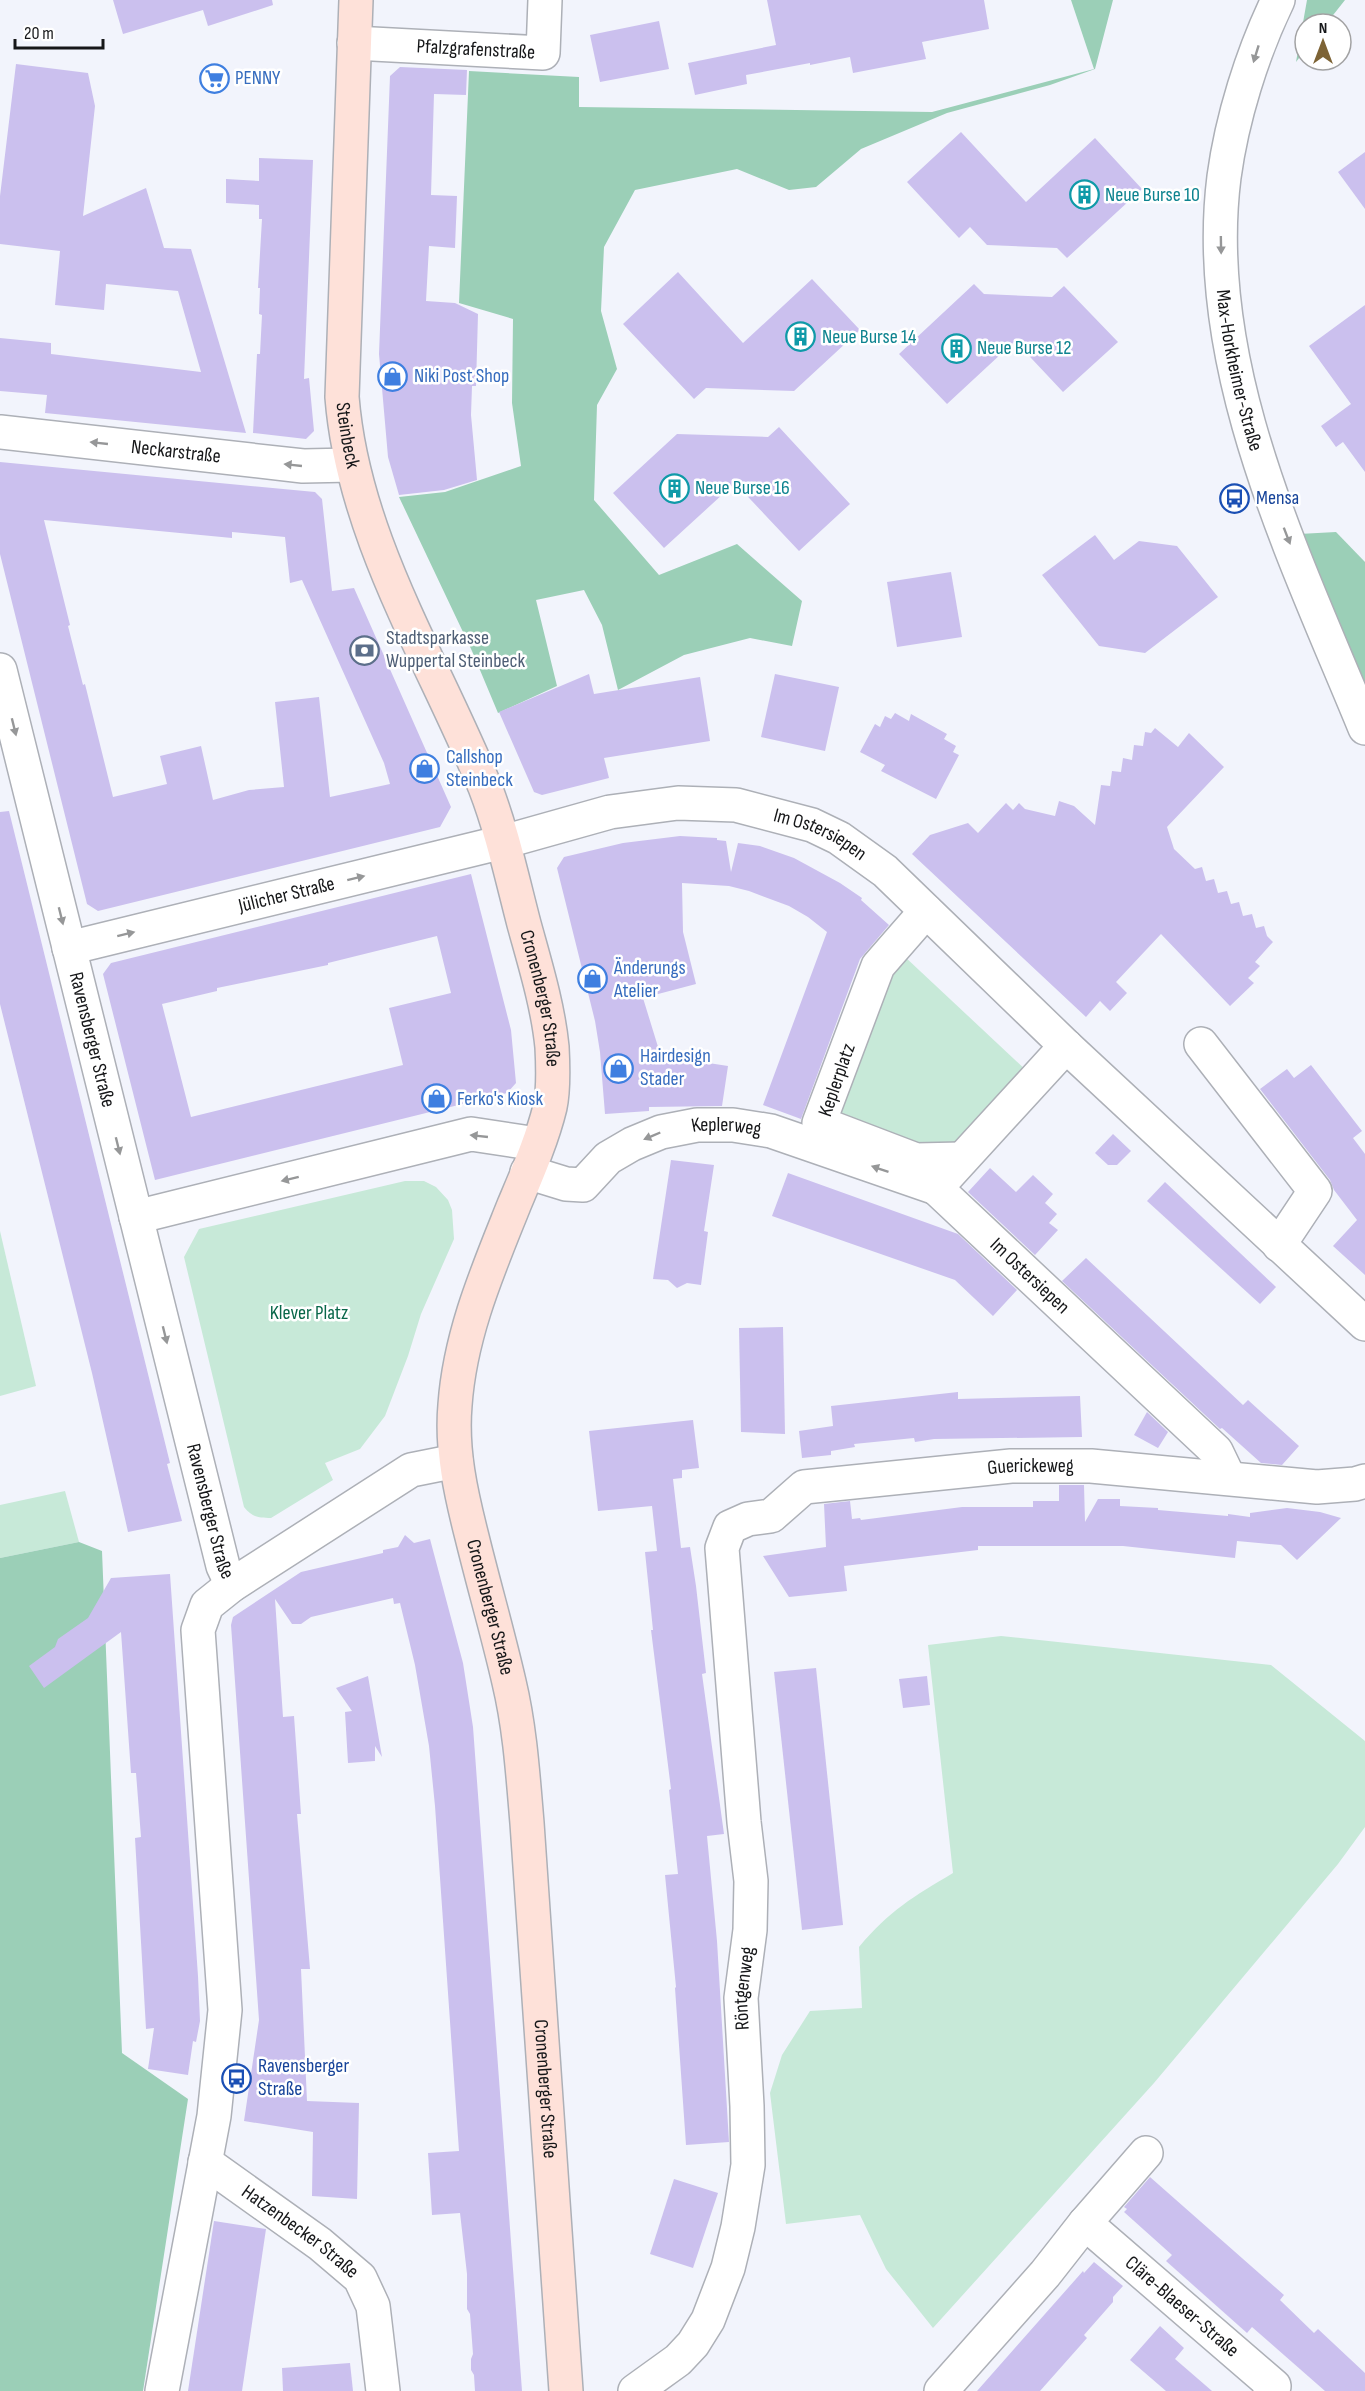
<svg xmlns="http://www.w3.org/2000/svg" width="1365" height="2391" font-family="'Sofia Sans Condensed',sans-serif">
<rect width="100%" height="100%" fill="#f2f4fc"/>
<g fill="#c7e9d8">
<polygon points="904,956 1029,1073 965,1143 920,1152 856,1129 839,1112 877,995"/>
<path d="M 405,1181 L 424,1181 L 436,1187 L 448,1200 L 452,1210 L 454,1239 L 421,1314 L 408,1356 L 385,1416 L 360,1449 L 325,1463 L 333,1480 L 271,1518 C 258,1518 252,1517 244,1507 L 184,1257 L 199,1229 Z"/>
<polygon points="0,1231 36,1386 0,1396"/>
<polygon points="65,1491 79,1542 0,1558 0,1505"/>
<path d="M 1001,1636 L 1271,1665 L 1365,1741 L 1365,1827 L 1338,1864 L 1154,2083 L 933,2328 L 886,2269 L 860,2215 L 786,2224 L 770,2093 L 782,2055 L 810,2011 L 862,2008 L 859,1947 C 890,1910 913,1897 953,1873 L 928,1645 Z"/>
</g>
<g fill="#9bcfb7">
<polygon points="1071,0 1113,0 1095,69 1050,85 947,113 861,149 816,187 789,190 737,169 635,190 604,247 601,311 617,369 597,405 594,500 659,575 737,544 802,601 792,646 750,638 684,655 618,690 602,625 584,590 536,600 557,686 498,713 472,651 399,497 445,492 521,466 512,403 513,319 459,303 469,71 579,77 579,107 932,112 1094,69"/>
<polygon points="1307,0 1345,0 1326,24 1305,24 1305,50 1296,62"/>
<polygon points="1336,532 1365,562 1365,701 1299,534"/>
<polygon points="79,1542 102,1551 122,2053 188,2099 143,2391 0,2391 0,1558"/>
</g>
<g fill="#cbc0ee" fill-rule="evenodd">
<polygon points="113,0 272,0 273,5 208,26 203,10 123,34"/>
<polygon points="767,0 984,0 989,29 922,42 926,59 853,73 850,57 810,65 810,63 746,75 747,84 695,95 688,63 776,45"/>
<polygon points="659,21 669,69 600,82 590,35"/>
<polygon points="16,64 88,73 95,106 83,216 146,188 164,248 191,249 246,433 45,413 47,395 0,391 0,338 51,343 51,354 201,372 178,291 106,284 104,310 55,305 60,251 0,244 0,196"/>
<polygon points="400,67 467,70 466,95 434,94 431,195 457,196 455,248 429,246 426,301 455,303 478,314 476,386 472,386 471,415 477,480 444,490 399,495 388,457 379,354 390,76"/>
<polygon points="961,132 1026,202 1095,138 1142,189 1067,258 1057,248 987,245 970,227 959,238 907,182"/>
<polygon points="1365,152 1365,209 1338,172"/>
<polygon points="259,158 313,160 304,379 309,378 314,431 306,439 253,433 257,354 260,354 262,315 259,314 260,288 258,288 262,219 259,219 259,205 226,203 226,179 259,181"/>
<polygon points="678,272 743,343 812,279 860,330 794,391 706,388 694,399 623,324"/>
<polygon points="974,284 984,294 1052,297 1064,286 1118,342 1063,392 1015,341 947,404 899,354"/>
<polygon points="1365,305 1365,472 1343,442 1336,447 1321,426 1351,404 1309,346"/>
<polygon points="779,427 850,504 799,551 735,483 664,548 613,493 677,434 768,437"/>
<path d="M 0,462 L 315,492 L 322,499 L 332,591 L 354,588 L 451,807 L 440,827 L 98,911 L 87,904 L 0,554 ZM 44,520 L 232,538 L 232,532 L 285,537 L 290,583 L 302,580 L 384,763 L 390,784 L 330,797 L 319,697 L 275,702 L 284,787 L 249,790 L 213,800 L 201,746 L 160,756 L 167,784 L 113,797 L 85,684 L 83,685 L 68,626 L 70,625 Z"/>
<polygon points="1095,535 1114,560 1139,541 1177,546 1218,597 1145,653 1099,646 1042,575"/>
<polygon points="951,572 962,637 897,647 887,582"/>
<polygon points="589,674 594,694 700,677 710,741 604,758 609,778 542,795 534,792 499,712"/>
<polygon points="775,674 839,687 825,751 761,737"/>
<polygon points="895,713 909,721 911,714 947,734 944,739 956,746 953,752 959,755 936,799 881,771 885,765 860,752 875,724 880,727 885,716 891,719"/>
<polygon points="1155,728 1178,747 1189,733 1224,767 1167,827 1174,849 1195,869 1202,867 1206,881 1214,879 1218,893 1227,891 1231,904 1239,902 1243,916 1252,914 1256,928 1264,926 1267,936 1273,942 1255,962 1260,966 1248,978 1254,983 1230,1006 1161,934 1116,982 1127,993 1110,1011 1100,1001 1086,1017 912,854 930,835 968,823 978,833 1006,803 1013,810 1019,803 1025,809 1055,816 1059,801 1074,806 1095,825 1101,785 1110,786 1112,771 1121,772 1123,758 1132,760 1134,745 1143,746 1145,732 1151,733"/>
<polygon points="9,811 170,1463 167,1464 182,1521 128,1532 92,1373 0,1004 0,812"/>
<polygon points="680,836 717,838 717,840 726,841 731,872 738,843 760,846 794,858 840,883 862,898 861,900 889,925 860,959 801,1119 763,1105 827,932 808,917 789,906 749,891 729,886 682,883 683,932 696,984 643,998 663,1063 702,1062 728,1066 722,1106 649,1107 649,1111 605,1114 600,1052 595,1021 557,868 564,857 623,843"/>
<path d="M 471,874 L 511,1030 L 516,1083 L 507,1093 L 155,1180 L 103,974 L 111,963 ZM 437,936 L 451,993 L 389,1008 L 403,1065 L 191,1117 L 162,1004 L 217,991 L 217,988 L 328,965 L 328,963 Z"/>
<polygon points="1311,1065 1362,1131 1353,1138 1365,1154 1365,1275 1333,1246 1357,1220 1334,1190 1330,1180 1260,1089 1287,1069 1294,1078"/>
<polygon points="1113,1134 1131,1151 1117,1165 1108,1165 1095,1153"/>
<polygon points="671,1160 714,1165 704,1231 708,1232 701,1285 687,1283 677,1288 668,1280 653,1279"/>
<polygon points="990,1168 1016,1192 1033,1175 1053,1194 1045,1203 1057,1214 1049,1223 1058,1230 1035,1255 968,1192"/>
<polygon points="788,1173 958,1234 1017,1290 993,1316 955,1280 772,1216"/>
<polygon points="1165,1182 1276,1287 1260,1304 1147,1201"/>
<polygon points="1086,1258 1243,1405 1248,1400 1299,1446 1282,1465 1261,1463 1222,1428 1220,1429 1062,1281"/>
<polygon points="783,1327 785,1434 741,1432 739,1328"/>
<polygon points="958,1392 958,1399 1080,1396 1082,1437 934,1439 915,1442 914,1438 854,1444 855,1447 831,1451 831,1455 802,1458 799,1431 833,1426 831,1406"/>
<polygon points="1147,1412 1168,1432 1158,1448 1134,1435"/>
<polygon points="693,1420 699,1468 682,1470 682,1478 673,1479 681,1548 690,1547 696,1586 706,1673 702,1674 724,1834 707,1836 717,1941 729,2142 686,2145 675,1988 676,1987 665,1875 678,1874 669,1790 671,1789 651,1630 653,1630 645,1552 657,1551 652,1506 598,1511 589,1431"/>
<polygon points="1059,1485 1084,1485 1085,1522 1098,1499 1120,1499 1120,1506 1158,1508 1158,1510 1228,1516 1228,1514 1250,1517 1250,1513 1287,1508 1320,1512 1341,1518 1297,1560 1281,1545 1237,1541 1235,1558 1123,1546 978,1546 978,1550 844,1566 847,1591 789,1597 763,1556 826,1547 824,1504 850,1501 852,1519 860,1518 861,1520 962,1507 1033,1507 1033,1501 1059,1501"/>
<polygon points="405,1535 414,1543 430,1539 463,1663 473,1727 522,2391 475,2391 474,2375 471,2370 471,2359 473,2354 470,2314 467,2309 467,2274 460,2213 432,2215 428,2153 459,2151 435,1806 429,1746 415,1665 400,1603 394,1604 393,1598 311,1617 301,1624 292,1624 275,1599 283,1717 294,1716 301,1814 297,1814 310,1969 301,1969 307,2101 359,2103 357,2199 312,2196 313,2132 244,2121 259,2020 231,1625 233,1617 301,1572 383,1553 383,1550 398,1547"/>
<polygon points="170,1574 198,1976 200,2021 196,2042 193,2041 188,2075 148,2069 154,2028 146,2029 135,1838 141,1837 136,1773 131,1773 121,1632 44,1688 29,1666 55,1647 58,1639 88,1618 111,1578"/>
<polygon points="816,1668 843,1925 802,1930 774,1672"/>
<polygon points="368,1676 382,1757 375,1746 375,1761 348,1763 345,1712 352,1711 336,1688"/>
<polygon points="927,1676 930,1705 903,1708 899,1679"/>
<polygon points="1150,2177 1284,2295 1280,2300 1314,2333 1318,2329 1365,2373 1365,2391 1325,2391 1252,2327 1247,2333 1166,2261 1172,2255 1124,2212 1127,2209 1124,2207"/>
<polygon points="674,2179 718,2193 693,2268 650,2254"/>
<polygon points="214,2221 266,2229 242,2391 188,2391"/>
<polygon points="1094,2262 1123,2286 1113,2297 1113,2302 1084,2335 1087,2338 1040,2391 977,2391 1083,2271 1084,2273"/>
<polygon points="1160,2326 1184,2348 1175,2359 1212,2391 1166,2391 1130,2360"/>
<polygon points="350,2363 353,2391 283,2391 282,2368"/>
</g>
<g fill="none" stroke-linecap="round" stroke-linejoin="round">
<defs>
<g id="minor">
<path id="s1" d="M 1278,0 C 1252,54 1232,118 1224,177 C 1200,367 1295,557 1365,728"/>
<path id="s2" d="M 354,43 L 543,53 L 545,0"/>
<path id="s3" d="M 0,432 L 303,466 L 352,465"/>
<path id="s4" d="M 0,670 L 223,1566 L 232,1585"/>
<polyline points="926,911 878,966 819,1123 916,1160 962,1159"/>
<path id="s5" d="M 69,948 L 503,842 L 610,812 L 678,803 L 736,805 L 812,825 L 839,838 L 885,871 L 1066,1046 L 1365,1324"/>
<polyline points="1201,1044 1315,1191 1279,1245"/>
<path id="s6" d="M 1066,1046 L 936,1188 L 1216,1451 L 1229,1478"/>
<path id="s7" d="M 527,1172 L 566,1184 L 583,1185 L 608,1158 L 632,1144 L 661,1132 L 697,1125 L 733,1125 L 771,1131 L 936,1188"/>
<polyline points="136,1217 471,1134 537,1144"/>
<path id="s8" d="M 205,2162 L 320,2244 L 360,2278 L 373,2306 L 383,2391"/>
<path id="s9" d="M 1085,2223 L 1274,2386 L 1270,2391"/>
<path id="s10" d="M 635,2391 L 678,2360 L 693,2344 L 708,2320 L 728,2268 L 738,2227 L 748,2165 L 747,2106 L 741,1998 L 750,1930 L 751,1881 L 744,1822 L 722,1548 L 730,1527 L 748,1519 L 771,1516 L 804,1487 L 1011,1466 L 1091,1466 L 1317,1487 L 1355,1484 L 1365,1481"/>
<polyline points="941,2391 1045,2274 1085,2223 1146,2153"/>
</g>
<polyline id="tertiary" points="162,2391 214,2116 225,2010 198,1630 207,1605 232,1585 411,1470 456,1461"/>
<g id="secondary">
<path id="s11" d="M 356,0 L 342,397 C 353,537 433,660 485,787 C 502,831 512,878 524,924 C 535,964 548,1006 552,1047 C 553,1066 554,1089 550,1107 C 542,1140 527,1174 514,1205 C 488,1270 460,1334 455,1405 C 451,1450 461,1494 472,1537 C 484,1586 498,1634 509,1682 C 520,1728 523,1776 527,1823 L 566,2391"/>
</g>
</defs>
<use href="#minor" stroke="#adb0b7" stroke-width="36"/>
<use href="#tertiary" stroke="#adb0b7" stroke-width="36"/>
<use href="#secondary" stroke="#adb0b7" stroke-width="36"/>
<use href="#minor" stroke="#fff" stroke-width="33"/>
<use href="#tertiary" stroke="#fff" stroke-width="33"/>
<use href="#secondary" stroke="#fee1d9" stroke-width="33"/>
</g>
<defs><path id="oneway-solid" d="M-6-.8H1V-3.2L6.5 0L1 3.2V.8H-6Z" transform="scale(1.5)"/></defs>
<g fill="#969798">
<use href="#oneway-solid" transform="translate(1256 54) rotate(107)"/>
<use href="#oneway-solid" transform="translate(1221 245) rotate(89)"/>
<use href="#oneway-solid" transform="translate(99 443) rotate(-174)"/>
<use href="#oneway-solid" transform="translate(293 465) rotate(-174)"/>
<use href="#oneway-solid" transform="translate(1287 536) rotate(69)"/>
<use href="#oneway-solid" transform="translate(14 727) rotate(76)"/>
<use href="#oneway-solid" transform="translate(356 878) rotate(-14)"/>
<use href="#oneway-solid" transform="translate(61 916) rotate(76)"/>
<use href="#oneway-solid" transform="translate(126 934) rotate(-14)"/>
<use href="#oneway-solid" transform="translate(479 1136) rotate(-174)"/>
<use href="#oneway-solid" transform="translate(652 1136) rotate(157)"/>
<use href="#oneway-solid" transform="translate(118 1146) rotate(76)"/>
<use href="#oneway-solid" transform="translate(880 1169) rotate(-161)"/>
<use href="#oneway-solid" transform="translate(290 1179) rotate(166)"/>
<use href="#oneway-solid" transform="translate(165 1335) rotate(76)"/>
</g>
<defs>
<symbol id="supermarket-ring" viewBox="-11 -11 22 22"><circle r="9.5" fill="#fff" stroke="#3f7fe0" stroke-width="1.5"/><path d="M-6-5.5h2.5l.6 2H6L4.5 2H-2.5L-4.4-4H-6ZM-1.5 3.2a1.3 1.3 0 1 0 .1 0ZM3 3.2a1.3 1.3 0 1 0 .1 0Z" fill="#3f7fe0"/></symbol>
<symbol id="building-ring" viewBox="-11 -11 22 22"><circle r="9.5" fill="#fff" stroke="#0f9aa8" stroke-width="1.5"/><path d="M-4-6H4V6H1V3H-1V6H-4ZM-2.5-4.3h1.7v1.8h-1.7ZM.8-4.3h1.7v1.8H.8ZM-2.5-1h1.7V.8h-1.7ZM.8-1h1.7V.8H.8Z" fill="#0f9aa8"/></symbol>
<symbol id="shop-ring" viewBox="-11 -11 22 22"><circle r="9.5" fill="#fff" stroke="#3f7fe0" stroke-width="1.5"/><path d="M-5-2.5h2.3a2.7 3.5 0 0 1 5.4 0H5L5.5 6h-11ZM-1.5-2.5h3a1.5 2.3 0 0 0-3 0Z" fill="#3f7fe0"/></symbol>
<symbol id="bus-ring" viewBox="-11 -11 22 22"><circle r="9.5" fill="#fff" stroke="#1a4fb4" stroke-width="1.5"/><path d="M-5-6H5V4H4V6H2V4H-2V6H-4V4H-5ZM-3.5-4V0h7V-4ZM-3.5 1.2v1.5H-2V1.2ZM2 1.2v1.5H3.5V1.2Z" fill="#1a4fb4"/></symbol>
<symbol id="bank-ring" viewBox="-11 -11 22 22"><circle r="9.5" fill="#fff" stroke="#5c6f8a" stroke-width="1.5"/><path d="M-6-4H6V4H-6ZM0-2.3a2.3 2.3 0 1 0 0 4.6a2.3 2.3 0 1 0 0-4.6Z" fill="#5c6f8a"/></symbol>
</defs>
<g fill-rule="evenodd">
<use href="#supermarket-ring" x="198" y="62" width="33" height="33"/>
<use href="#building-ring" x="1068" y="178" width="33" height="33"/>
<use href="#building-ring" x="784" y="320" width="33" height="33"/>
<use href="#building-ring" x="940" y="332" width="33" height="33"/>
<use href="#shop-ring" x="376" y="360" width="33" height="33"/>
<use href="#building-ring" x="658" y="472" width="33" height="33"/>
<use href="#bus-ring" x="1218" y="482" width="33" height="33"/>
<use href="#bank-ring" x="348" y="634" width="33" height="33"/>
<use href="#shop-ring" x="408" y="752" width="33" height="33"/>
<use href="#shop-ring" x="576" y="962" width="33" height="33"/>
<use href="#shop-ring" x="602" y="1052" width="33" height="33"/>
<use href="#shop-ring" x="420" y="1082" width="33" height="33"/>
<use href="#bus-ring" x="220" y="2062" width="33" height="33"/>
</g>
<g text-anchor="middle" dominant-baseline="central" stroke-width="5" stroke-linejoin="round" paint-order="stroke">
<g font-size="20" fill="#161719" stroke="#fff">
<text stroke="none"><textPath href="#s2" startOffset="122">Pfalzgrafenstraße</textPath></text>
<text stroke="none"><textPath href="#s1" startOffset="381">Max-Horkheimer-Straße</textPath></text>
<text stroke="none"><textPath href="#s11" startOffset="436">Steinbeck</textPath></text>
<text stroke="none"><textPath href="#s3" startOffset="177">Neckarstraße</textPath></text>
<text stroke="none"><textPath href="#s5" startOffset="774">Im Ostersiepen</textPath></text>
<text stroke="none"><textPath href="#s5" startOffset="224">Jülicher Straße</textPath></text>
<text stroke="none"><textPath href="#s11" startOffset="1034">Cronenberger Straße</textPath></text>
<text stroke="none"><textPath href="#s4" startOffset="381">Ravensberger Straße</textPath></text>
<text transform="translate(837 1080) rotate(-71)">Keplerplatz</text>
<text stroke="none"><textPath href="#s7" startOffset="220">Keplerweg</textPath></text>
<text stroke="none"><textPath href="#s6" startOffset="321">Im Ostersiepen</textPath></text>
<text stroke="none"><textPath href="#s10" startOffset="1220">Guerickeweg</textPath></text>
<text stroke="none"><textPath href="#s4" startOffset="867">Ravensberger Straße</textPath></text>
<text stroke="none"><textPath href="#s11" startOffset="1664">Cronenberger Straße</textPath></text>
<text stroke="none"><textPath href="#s10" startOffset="441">Röntgenweg</textPath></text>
<text stroke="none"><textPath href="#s11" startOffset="2150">Cronenberger Straße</textPath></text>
<text stroke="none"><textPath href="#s8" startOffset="118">Hatzenbecker Straße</textPath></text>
<text stroke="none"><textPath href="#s9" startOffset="128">Cläre-Blaeser-Straße</textPath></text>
</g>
<g font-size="20" fill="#366cbe" stroke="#fff" text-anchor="start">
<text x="235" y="78">PENNY</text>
<text x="414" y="376">Niki Post Shop</text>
<text x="446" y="757">Callshop<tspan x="446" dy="23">Steinbeck</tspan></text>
<text x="614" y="968">Änderungs<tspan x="614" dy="23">Atelier</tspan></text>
<text x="640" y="1056">Hairdesign<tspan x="640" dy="23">Stader</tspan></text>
<text x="457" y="1099">Ferko's Kiosk</text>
</g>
<g font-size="20" fill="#0d838f" stroke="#fff" text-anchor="start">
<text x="1105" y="195">Neue Burse 10</text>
<text x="822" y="337">Neue Burse 14</text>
<text x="977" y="348">Neue Burse 12</text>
<text x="695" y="488">Neue Burse 16</text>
</g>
<g font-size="20" fill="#164399" stroke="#fff" text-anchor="start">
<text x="1256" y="498">Mensa</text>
<text x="258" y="2066">Ravensberger<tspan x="258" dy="23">Straße</tspan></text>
</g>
<g font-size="20" fill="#4e5e75" stroke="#fff" text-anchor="start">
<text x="386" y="638">Stadtsparkasse<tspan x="386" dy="23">Wuppertal Steinbeck</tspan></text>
</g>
<g font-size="20" fill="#086749" stroke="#fff">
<text x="309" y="1313">Klever Platz</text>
</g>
</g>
<g transform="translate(1323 42)"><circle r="28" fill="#ffffff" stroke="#a2a2a3" stroke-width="1.5"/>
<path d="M0-4.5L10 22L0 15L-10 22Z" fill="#7d6335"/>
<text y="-9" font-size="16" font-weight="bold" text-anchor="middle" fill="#161719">N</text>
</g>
<path d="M15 39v9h88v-9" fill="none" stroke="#161719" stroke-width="3"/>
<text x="24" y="39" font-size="18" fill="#161719" stroke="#ffffff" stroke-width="4.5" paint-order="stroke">20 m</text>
</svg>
